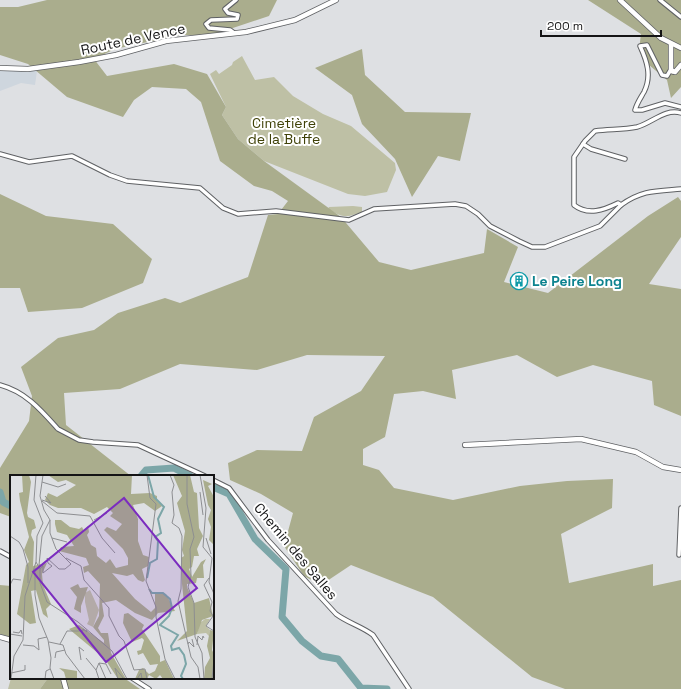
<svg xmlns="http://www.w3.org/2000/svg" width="681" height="689" font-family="'Space Grotesk',sans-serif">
<rect width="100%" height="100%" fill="#dee0e3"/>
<polygon fill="#ced6de" points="0,71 37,71 35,85 21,83 0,91"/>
<g fill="#bec0a5">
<polygon points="242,56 255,80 274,77 293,96 323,114 351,126 395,163 396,170 387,192 365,196 348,194 264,161 238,139 222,115 226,107 210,74 216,70 219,74 232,65 233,62"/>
<path d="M 353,206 L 362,207 L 362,212 C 345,218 344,218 328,209 L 329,207 Z"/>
<polygon points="11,678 48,678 40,689 8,689"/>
</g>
<g fill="#aaad8d">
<polygon points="47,0 277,0 269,16 212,35 180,35 115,49 94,59 107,76 174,64 207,74 226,107 222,115 238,139 264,161 341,217 379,262 411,270 484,253 487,229 518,247 504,282 548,293 648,216 678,197 681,201 681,237 649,284 681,289 681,416 654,405 652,381 593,365 557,377 517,355 452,370 456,399 423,391 394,394 385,437 363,449 363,465 379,470 394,488 453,500 520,486 567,481 613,479 612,508 561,534 569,583 653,564 653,586 681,580 681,689 565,689 532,677 433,597 351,565 321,585 304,576 284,546 293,513 261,494 230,480 228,463 257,450 302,451 314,417 361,391 385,356 307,355 257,370 180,364 120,389 64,393 66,425 131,476 11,476 11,517 0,513 0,468 29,421 32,396 21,367 58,338 94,330 118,313 165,298 180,303 248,277 268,215 278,214 288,201 272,191 254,186 220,161 201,102 186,89 152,87 134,100 123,117 67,97 28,64 0,55 0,7 18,7"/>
<polygon points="588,0 681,0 681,87 671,98 667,80 643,60 639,50 641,34"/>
<polygon points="362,49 365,75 405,112 471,113 460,161 438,156 412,197 395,159 362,124 352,95 315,68"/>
<polygon points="0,194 46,216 113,224 152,259 143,283 82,308 28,312 20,288 0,288"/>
<polygon points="0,585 11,586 11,637 0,634"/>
<polygon points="48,678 124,678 140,689 40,689"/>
</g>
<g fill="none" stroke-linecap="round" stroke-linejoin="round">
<g stroke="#7ca6a8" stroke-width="7">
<polyline points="141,476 146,470 174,468 190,476"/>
<polyline points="213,487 229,494 255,539 286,569 282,617 302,641 321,656 338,659 361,688 387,689"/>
<polyline points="0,492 3,502 11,506"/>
</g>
<defs>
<g id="street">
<polyline points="660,0 681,17"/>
<polyline points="234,33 230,30 209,28 206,24 211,20 237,19 238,15 228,13 225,9 236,0"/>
<path d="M 673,72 L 670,71 L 667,76 L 662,75 L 647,45 L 640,46 C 647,61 652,76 644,92 C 640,99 637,103 635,110 L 642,110 L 665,103 L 681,107"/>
<path d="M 681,113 C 665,108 652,123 637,127 C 623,130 609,129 595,131 L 585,141 L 574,157 L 574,205 C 588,216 604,210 618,203 L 621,205 C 642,190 656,191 681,189"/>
<polyline points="583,144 591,149 625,159"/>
<polyline points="0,154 29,162 72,156 110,175 127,181 200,188 223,208 238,214 276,211 349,220 374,209 455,204 466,206 478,214 490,226 519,241 532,247 545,247 600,226 621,205"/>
<path d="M 0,385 C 26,392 41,410 58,429 L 79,440 L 93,442 L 138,445 L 205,476"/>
<path d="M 213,480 L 229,488 L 268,540 L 336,614 C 348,623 361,626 373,635 L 409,689"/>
<polyline points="0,551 11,557"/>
<polyline points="679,555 681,508"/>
<polyline points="132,678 149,689"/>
</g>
<g id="secondary">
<polyline points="620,0 661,38 681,48"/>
<polyline points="671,44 671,70 675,72 681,65"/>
<polyline points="0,68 28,69 79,62 116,55 166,41 246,32 295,20 336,0"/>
<polyline points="465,445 581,439 636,452 663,467 681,470"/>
<polyline points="0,637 11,640"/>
<polyline points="63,678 66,689"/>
</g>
</defs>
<use href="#street" stroke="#5f6164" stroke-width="5.5"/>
<use href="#secondary" stroke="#5f6164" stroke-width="6"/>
<use href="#street" stroke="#fff" stroke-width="3.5"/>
<use href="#secondary" stroke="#fff" stroke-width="4.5"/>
</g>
<defs>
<symbol id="building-ring" viewBox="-11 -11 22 22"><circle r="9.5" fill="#fff" stroke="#0f9aa8" stroke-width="1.5"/><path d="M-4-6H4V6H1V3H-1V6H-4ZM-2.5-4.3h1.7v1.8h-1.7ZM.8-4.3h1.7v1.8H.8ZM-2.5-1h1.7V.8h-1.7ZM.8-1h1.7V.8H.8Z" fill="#0f9aa8"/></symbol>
</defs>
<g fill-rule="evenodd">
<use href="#building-ring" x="509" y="271" width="20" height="20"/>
</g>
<g text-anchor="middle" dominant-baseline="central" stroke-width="4" stroke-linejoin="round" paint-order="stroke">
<g font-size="14" fill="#141415" stroke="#fff">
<text transform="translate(133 39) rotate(-12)">Route de Vence</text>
<text transform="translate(296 551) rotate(50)">Chemin des Salles</text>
</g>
<g font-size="14" fill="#3f4107" stroke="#fff">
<text x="284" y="123">Cimetière<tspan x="284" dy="16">de la Buffe</tspan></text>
</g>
<g font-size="14" font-weight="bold" fill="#0d838f" stroke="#fff" text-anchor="start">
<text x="532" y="281">Le Peire Long</text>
</g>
</g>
<g transform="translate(10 475)">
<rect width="204" height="204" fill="#dee0e3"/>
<path d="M 80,115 L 89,135 L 83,152 L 77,149 L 79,145 L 75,127 L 75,118 ZM 195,144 L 200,144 L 196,151 L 200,155 L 199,161 L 196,158 L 187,159 L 190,148 Z" fill="#bec0a5"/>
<path d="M 12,0 L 19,0 L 21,7 L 17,38 L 18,42 L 24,45 L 26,53 L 22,55 L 21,60 L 24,67 L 23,91 L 37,88 L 32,99 L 33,110 L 41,129 L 36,134 L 38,143 L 33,139 L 26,115 L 21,116 L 26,148 L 20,149 L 7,139 L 16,90 L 19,87 L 14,75 L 19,62 L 10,26 L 9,18 L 13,17 ZM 38,0 L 122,0 L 121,19 L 140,18 L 147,21 L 147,26 L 152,31 L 145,36 L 134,28 L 123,30 L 128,44 L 128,66 L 133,80 L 139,82 L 138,91 L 132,94 L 135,105 L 133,107 L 128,105 L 123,99 L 117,101 L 102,98 L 125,124 L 141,137 L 145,133 L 145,119 L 149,117 L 156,119 L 165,136 L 148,138 L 142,145 L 125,138 L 106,125 L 92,128 L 94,141 L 88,153 L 91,158 L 98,158 L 101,178 L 116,204 L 108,204 L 95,184 L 59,154 L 69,150 L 94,168 L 94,165 L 83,152 L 89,141 L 90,109 L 78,96 L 74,98 L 73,92 L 79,90 L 76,83 L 49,76 L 51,72 L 64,71 L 57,60 L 47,57 L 45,49 L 45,45 L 51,45 L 60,52 L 69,54 L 72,52 L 74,56 L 78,51 L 79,57 L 77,60 L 81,70 L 86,73 L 87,81 L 96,88 L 100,84 L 106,93 L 118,90 L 118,83 L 113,74 L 94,55 L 97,52 L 106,56 L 112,49 L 100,41 L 103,38 L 97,32 L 84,39 L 71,33 L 48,33 L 40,30 L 35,25 L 38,18 L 47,22 L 66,10 L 56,5 L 48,7 ZM 163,0 L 180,0 L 184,17 L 187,18 L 189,53 L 193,61 L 187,74 L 189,81 L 184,81 L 182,92 L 179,94 L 182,102 L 191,87 L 196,84 L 193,90 L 194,103 L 187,103 L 186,108 L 177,109 L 177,112 L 184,128 L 199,123 L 203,141 L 192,145 L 187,159 L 167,166 L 177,156 L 172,109 L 171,83 L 174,81 L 172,75 L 175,56 L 167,28 L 172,21 ZM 193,5 L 202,9 L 198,11 L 204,22 L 204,70 L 199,65 L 201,52 L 198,44 L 201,35 L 198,30 ZM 68,109 L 70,113 L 78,112 L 71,131 L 71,138 L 64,134 L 67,122 L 60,113 ZM 118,138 L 134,150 L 132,154 L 150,181 L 150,187 L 155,185 L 164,204 L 153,204 L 150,200 L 146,204 L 139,200 L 137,204 L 125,204 L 129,195 L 133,193 L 139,199 L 145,196 L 148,189 L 140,190 L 133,178 L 128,180 L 127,176 L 131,175 L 134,165 L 132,163 L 122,167 L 113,148 L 114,139 ZM 200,155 L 204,156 L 202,175 L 204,179 L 204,204 L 194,204 L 195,192 L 200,183 L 197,171 ZM 49,193 L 67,196 L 67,204 L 56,204 L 54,197 Z" fill="#aaad8d"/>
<path fill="none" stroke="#7ca6a8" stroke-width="2" d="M 137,103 L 140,88 L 147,84 L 148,66 L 145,62 L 151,58 L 148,44 L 154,32 L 144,22 L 138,0M 139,114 L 142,118 L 153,118 L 160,124 L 162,133 L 159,141 L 150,150 L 168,160 L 161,171 L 162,175 L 169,173 L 174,180 L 176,189 L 171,201 L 173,204"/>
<path fill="none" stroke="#8d8e91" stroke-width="1" d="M 137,0 L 140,23 L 146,29 L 136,106 L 146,132 L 146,142 L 155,184 L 165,204M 160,0 L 164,10 L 162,17 L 164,40 L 162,48 L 169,53 L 172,61 L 171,114 L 168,126 L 181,182 L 188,192 L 190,204M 177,0 L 177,29 L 184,62 L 180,74 L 181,101 L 178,112 L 184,128 L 185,162 L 192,178 L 194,204M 190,0 L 196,33 L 193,72 L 202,83 L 199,107 L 204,119M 32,7 L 48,12 L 56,9M 190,17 L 193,40M 32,25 L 41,28 L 35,21M 32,26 L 47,38 L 80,41 L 92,63 L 105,78M 84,45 L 97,38M 0,61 L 9,67 L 13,74 L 18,92 L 18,108M 42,63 L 57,67M 196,63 L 201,79M 56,83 L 71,91 L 74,105 L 99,133 L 99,141 L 109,161 L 114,166 L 124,195 L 135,194 L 137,204M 26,87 L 30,94 L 30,108 L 37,127 L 68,147 L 102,176 L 117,204M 33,91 L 33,98 L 42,91 L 38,88 L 37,83 L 49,94 L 55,94 L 61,89 L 46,74 L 40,58 L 40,45M 25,93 L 25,120 L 29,143 L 38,165 L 41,183 L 40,193 L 44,204M 30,94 L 33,91 L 29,90 L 32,61 L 40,45 L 34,35 L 30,21 L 33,0M 199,103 L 194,110 L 202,127 L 200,136 L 203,141 L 196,151 L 204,156M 0,110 L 3,104 L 11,105M 3,157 L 9,158 L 11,155 L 12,159M 0,159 L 12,161M 39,167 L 53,170 L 56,179 L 75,204M 50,169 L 57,156 L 73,156 L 73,154 L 77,157 L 76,155M 178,169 L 179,167 L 184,172 L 182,164M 13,170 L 24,171 L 29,175 L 28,164 L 37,162M 187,170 L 188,161 L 192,165 L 193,161 L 194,163M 45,183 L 46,177 L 55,175M 76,183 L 86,195M 71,185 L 69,172 L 74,176M 89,188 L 96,189 L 101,199M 1,198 L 15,195 L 15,190M 1,204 L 4,181 L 13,165 L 15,121 L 26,87 L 27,61 L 33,48 L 24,25 L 26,0M 35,204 L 36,196 L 40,194M 89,204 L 86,195 L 89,188 L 96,204M 108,204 L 105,193 L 114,204M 127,204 L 131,198 L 132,204M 202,204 L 204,184"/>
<path fill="#7b2cbf" fill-opacity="0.15" stroke="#7b2cbf" stroke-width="2" d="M 114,23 L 187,113 L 96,187 L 23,97 Z"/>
<rect width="204" height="204" fill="none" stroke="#141415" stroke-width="2"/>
</g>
<path d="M541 30v6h120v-6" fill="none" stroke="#141415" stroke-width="2"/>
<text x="547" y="30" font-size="12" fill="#141415" stroke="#ffffff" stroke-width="3" paint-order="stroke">200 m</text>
</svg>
